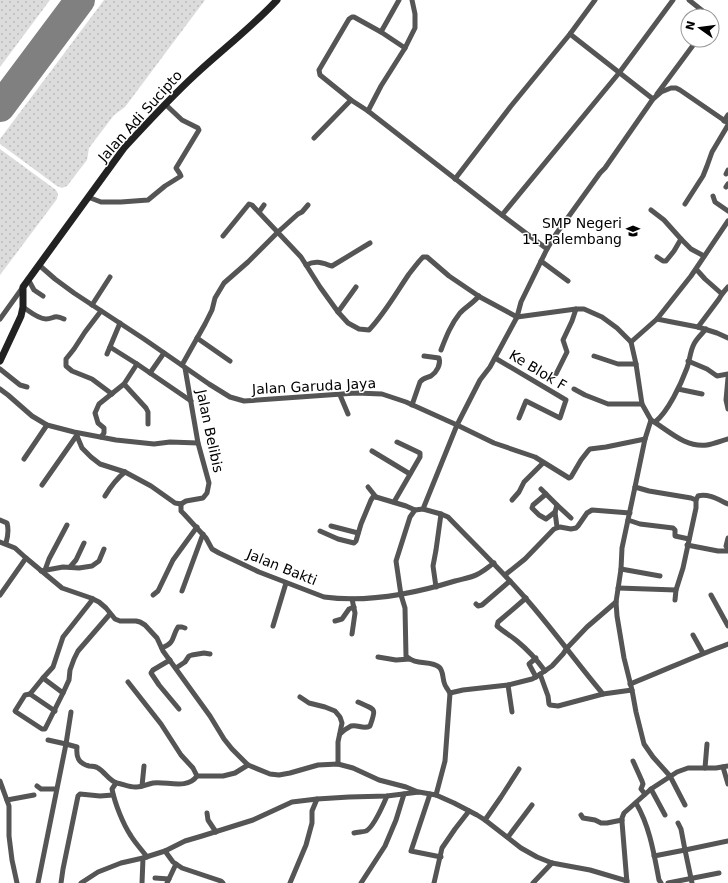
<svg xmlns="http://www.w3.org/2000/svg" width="728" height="883" font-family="'DejaVu Sans',sans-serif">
<defs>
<pattern id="grass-dots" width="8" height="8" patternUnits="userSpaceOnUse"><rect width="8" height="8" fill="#dcdcdc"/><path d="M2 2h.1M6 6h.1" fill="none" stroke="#bbb" stroke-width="1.8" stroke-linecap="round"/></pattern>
</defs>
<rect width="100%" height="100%" fill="#fff"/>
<g fill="url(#grass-dots)">
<polygon points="0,0 50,0 0,67"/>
<polygon points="104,0 205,0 125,107 114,115 89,148 87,160 67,186 62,188 57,186 0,144 0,139"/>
<polygon points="0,149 56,190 58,194 57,199 0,275"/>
</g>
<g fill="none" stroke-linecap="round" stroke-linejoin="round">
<polyline stroke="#808080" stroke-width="12" points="0,105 2,104"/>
<polyline stroke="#808080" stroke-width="30" points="0,107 80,0"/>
<g stroke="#555" stroke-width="5">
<polyline points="689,0 709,16"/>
<polyline points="381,32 405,48"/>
<polyline points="570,34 653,99"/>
<polyline points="657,94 697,40"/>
<polyline points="351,100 320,75 319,70 349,19 352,17 354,17 381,32 399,0"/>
<polyline points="368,111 381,86 405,48 415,28 415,14 412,0"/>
<polyline points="724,121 728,115"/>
<path d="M 314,138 L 351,100 L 368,111 L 498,212 L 547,249 L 521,302 L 517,317 L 490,367 L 480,380 L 457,425 L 423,509 L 415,510 L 410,517 L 396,561 L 401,595 L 405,608 L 406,656 C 415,666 431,660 439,667 C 444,671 442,679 445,685 C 446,687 448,690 450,693 L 463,690 L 508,685 L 532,679 L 536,677 L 552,666 L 563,654 L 567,648 L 587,627 L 616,602"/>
<polyline points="726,174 728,170"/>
<polyline points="455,179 511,106 570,34 595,0"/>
<polyline points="726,187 728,184"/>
<polyline points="713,196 715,202 728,211"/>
<polyline points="88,197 101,202 121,202 148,200 165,186 181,176 180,174 176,168 199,130 198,128 182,120 165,104"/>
<polyline points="685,204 703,176 707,166 712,152 728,125"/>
<polyline points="651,210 664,220 681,239 691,249 704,256"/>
<polyline points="259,212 264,205"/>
<polyline points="502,215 619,73 673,0"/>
<path d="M 223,236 L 249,204 L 252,205 L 301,257 L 320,287 L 338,312 L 348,323 L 359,329 L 369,330 C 385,313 396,293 409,274 C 414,268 418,262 423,257 L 427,257 L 449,276 L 480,297 L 517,317 L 576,309 L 584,309 L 602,317 L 617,328 L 631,342 L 636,364 L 642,404 L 651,420"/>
<polyline points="547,249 556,234 600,173 605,168 653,99 661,92 671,88 676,88 680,90 728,123"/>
<polyline points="657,257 663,261 666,261 674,251 681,239"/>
<polyline points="541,261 568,281"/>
<polyline points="39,265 55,279 74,293 144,339 209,384 230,397 244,401 356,393 382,394 406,402 457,425 494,443 535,457 569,478 571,477 581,460 588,451 590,449 606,447 645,439"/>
<path d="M 306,265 C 317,260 322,263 332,266 L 370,243"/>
<polyline points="696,269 705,279 722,294 719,299 698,327"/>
<polyline points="28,279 34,290 43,296"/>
<polyline points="722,294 728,287"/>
<polyline points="92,305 110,277"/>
<path d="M 23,307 C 29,311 38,319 46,319 C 54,319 53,314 64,319"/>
<polyline points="101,311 85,332 74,349 66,359 66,366 72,371 92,379 112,394"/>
<polyline points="338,312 356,287"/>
<polyline points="0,319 23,287"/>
<polyline points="657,319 672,322 698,327 717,333 728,338"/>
<polyline points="197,338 230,361"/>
<polyline points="631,342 657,319 691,276 728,221"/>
<polyline points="110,347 137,364 191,401"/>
<path d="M 441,350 C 446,337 451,324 460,313 C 466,307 473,303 479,296"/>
<polyline points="107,354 120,323"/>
<polyline points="594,356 618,364 636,364"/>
<polyline points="495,358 566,400 560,418 526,401 519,418"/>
<polyline points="688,361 707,369 717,376 728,374"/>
<polyline points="182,365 205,324 212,310 215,298 224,283 248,262 278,232 298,214 302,212 308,205"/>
<polyline points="0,369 20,385 27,387"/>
<polyline points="150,373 164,353"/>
<polyline points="556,374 567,352 563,340 572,321 576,309"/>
<polyline points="728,378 726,400 728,409"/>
<polyline points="124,384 146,408 148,412 148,424"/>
<polyline points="0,389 8,395 32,416 47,425 74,432 116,440 154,444 170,442 198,443"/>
<polyline points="574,389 585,395 608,404 642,404"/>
<polyline points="678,389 702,394"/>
<polyline points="340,395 348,414"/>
<path d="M 412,405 L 420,382 C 423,378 427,378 431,376 C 437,372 441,364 439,358 L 424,356"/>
<path d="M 655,422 C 668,412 681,384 687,368 C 690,360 690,351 694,344 C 697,338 702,334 706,329"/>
<polyline points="77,436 82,448 91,457 100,464 125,472 151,486 175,503 181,504"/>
<polyline points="101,437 104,433 104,428 98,423 95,413 99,404 124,384 137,364"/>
<polyline points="372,451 410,474"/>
<polyline points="24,459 47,425"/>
<polyline points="42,485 77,435"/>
<polyline points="368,487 376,497"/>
<polyline points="541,489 557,505 555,512 557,527"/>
<polyline points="546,494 533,505 532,508 539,515 546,519 555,512"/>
<path d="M 105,496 C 111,486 116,479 125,472"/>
<polyline points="512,500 519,492 524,482 543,463"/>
<path d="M 696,500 L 698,496 C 708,493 719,500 728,504"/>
<polyline points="394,502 420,457 420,453 397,442"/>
<path d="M 181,504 L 181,511 L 184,514 L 206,538 L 212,549 L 219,553 L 259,572 L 324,597 C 368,603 413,594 455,581 C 462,579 471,578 478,574 C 484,571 488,567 494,563"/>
<polyline points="181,504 186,501 203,498 207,493 209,483 198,443 185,368"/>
<polyline points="557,505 571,518"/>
<path d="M 423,509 L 441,514 L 448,517 C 472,542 497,566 520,592 C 550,625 575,661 603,694 L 632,690"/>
<path d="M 0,520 L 7,523 C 9,530 8,536 6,543"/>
<polyline points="628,520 640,524 673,528 675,530 675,536 689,539"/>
<polyline points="331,526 358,533"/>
<polyline points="320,531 338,539 354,543 356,541 361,524 371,500 373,497 376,497 406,506 415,510"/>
<polyline points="728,538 726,546 728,549"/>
<polyline points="0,542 15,548 26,558 0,595"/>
<polyline points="687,545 718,551 728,551"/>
<polyline points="26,558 62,588 91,598 99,602 106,608 115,619 120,621 136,621 140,622 145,625 157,638 163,651 210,716 224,739 232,749 248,765 270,774 279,775 290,773 318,765 338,764 353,768 379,780 406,787 418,792"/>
<polyline points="70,567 76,560 84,543"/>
<polyline points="621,569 660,576"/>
<polyline points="45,570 49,559 67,525"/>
<polyline points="41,571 63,567 79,568 92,566 99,561 104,549"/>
<polyline points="505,575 525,559 554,529 560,527 571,529 576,528 578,526 587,513 592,510 630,513"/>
<polyline points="436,587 433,566 436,550 441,514"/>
<polyline points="618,588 676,590 683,568 696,508 696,500 691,498 649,491 635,487"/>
<polyline points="182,591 203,534"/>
<polyline points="153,595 158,591 173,560 197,527"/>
<polyline points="711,595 728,626"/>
<path d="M 526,598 L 498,622 L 497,626 C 504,632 511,636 517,641 C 528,650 537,660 545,671"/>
<polyline points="93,599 63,637 53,667 43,678 63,693 69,680 70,670 74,659 78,651 110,614"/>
<polyline points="675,600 676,590"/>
<polyline points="476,604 478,606 482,605 510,581"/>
<polyline points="335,621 342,619 349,609 354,607"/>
<polyline points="273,626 286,583"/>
<polyline points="352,634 355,613 352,599"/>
<polyline points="693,635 703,653"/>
<path d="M 162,648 C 176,642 171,638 178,627 L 182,627 L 185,628"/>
<polyline points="378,657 396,660 410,659"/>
<polyline points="170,660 153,670 151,673 159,685 179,709"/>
<polyline points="176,668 185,662 189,656 192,655 204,653 210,654"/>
<polyline points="540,674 548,696 549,704 550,705 558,706 603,694"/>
<polyline points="536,677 529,664 536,658"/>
<polyline points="43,678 30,694 25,695 15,711 16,712 42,729 45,729 63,693"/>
<polyline points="128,682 161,724 181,755 193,768 197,776"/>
<path d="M 630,684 C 663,671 695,656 728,644"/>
<polyline points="508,685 512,712"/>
<polyline points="30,694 55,711"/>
<polyline points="300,697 309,703 325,707 335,711 340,717 342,723 338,742 338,764"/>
<path d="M 340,734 C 343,731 347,728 351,726 C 358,724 363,730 370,726 C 377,707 375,710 358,702"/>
<path d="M 48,740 L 66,744 L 77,747 C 76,757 78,763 89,766 C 92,766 95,766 98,768 C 105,772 109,781 117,783 C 123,784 129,787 135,787 C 141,788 147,784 153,783 C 167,781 187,790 197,776 L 223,776 L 235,773 L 248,765"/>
<polyline points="633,761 642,781 643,784 641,789 645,794"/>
<polyline points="723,767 728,784"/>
<polyline points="705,768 707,744"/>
<polyline points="0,781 9,806 9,836 12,860 17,883"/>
<path d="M 116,783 L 112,789 C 115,804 123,824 131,836 C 136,844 142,850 147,857"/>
<polyline points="37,786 41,789 56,789"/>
<polyline points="142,786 144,766"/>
<polyline points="651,789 665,815"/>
<polyline points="430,794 411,851 441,857"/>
<polyline points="436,795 445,761 450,693"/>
<polyline points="7,800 34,795"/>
<path d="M 636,803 C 650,827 654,854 659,880 L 661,883"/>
<path d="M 685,805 L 670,776 L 653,757 L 644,744 L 636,712 L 632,690 L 624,658 L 617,616 L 616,602 L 621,569 L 622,548 L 635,487 L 645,439 L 651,420 C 668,430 685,448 707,445 C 714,444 721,441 728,439"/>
<polyline points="207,813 208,820 216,832"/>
<polyline points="581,815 583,818 595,820 601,823 607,823 622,820"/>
<polyline points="485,820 501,797 519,769"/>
<path d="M 354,833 C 358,832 363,832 366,831 C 374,827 384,803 387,796"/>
<polyline points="508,837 532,805"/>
<polyline points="165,851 173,862 182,868 221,881 223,883"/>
<polyline points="654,856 685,850 681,829 678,823"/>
<polyline points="155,878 169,879"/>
<polyline points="38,883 66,744 71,712"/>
<polyline points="61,883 63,869 78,796 80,794 100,796 113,795"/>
<polyline points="81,883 98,872 121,863 143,858 165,851 185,841 202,836 253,820 292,802 317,799 349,797 387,796 419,792 436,795 454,803 477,815 485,820 521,848 537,857 552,863 590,870 627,881"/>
<polyline points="142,883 143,858"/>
<polyline points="167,883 176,864"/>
<polyline points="290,883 306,845 312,823 312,811 317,799"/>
<polyline points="361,883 385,846 396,820 404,794"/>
<polyline points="434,883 442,848 455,829 469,811"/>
<polyline points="533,883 552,863"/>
<polyline points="627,883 622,822 622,818 624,813 651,789 677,772 688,768 716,768 728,766"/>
<polyline points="668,883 719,873"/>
<polyline points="692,883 685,850 728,841"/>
</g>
<path stroke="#222" stroke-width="7" d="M 0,361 L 21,316 L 23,307 L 23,287 L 124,148 C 147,123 171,97 196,74 C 223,49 252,27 277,0"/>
</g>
<defs>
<symbol id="school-bare" viewBox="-9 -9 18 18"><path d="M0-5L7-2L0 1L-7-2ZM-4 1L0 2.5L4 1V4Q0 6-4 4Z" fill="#000" stroke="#fff" stroke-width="2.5" paint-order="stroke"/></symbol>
</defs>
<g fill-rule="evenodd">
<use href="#school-bare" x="623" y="221" width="20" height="20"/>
</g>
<g text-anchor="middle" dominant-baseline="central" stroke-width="3" stroke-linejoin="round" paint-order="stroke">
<g font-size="14" fill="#000" stroke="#fff">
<text transform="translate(140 116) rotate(-48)">Jalan Adi Sucipto</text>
<text transform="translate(538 370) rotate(31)">Ke Blok F</text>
<text transform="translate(314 386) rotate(-3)">Jalan Garuda Jaya</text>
<text transform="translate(210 431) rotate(78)">Jalan Belibis</text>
<text transform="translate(282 567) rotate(22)">Jalan Bakti</text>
</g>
<g font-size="14" fill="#000" stroke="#fff" text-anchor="end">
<text x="622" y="223">SMP Negeri<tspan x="622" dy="16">11 Palembang</tspan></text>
</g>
</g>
<g transform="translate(700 28) rotate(284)"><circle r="19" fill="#ffffff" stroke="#999999"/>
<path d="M0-3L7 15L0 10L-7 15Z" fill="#000000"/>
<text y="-6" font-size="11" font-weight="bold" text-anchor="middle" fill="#000000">N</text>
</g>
</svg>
